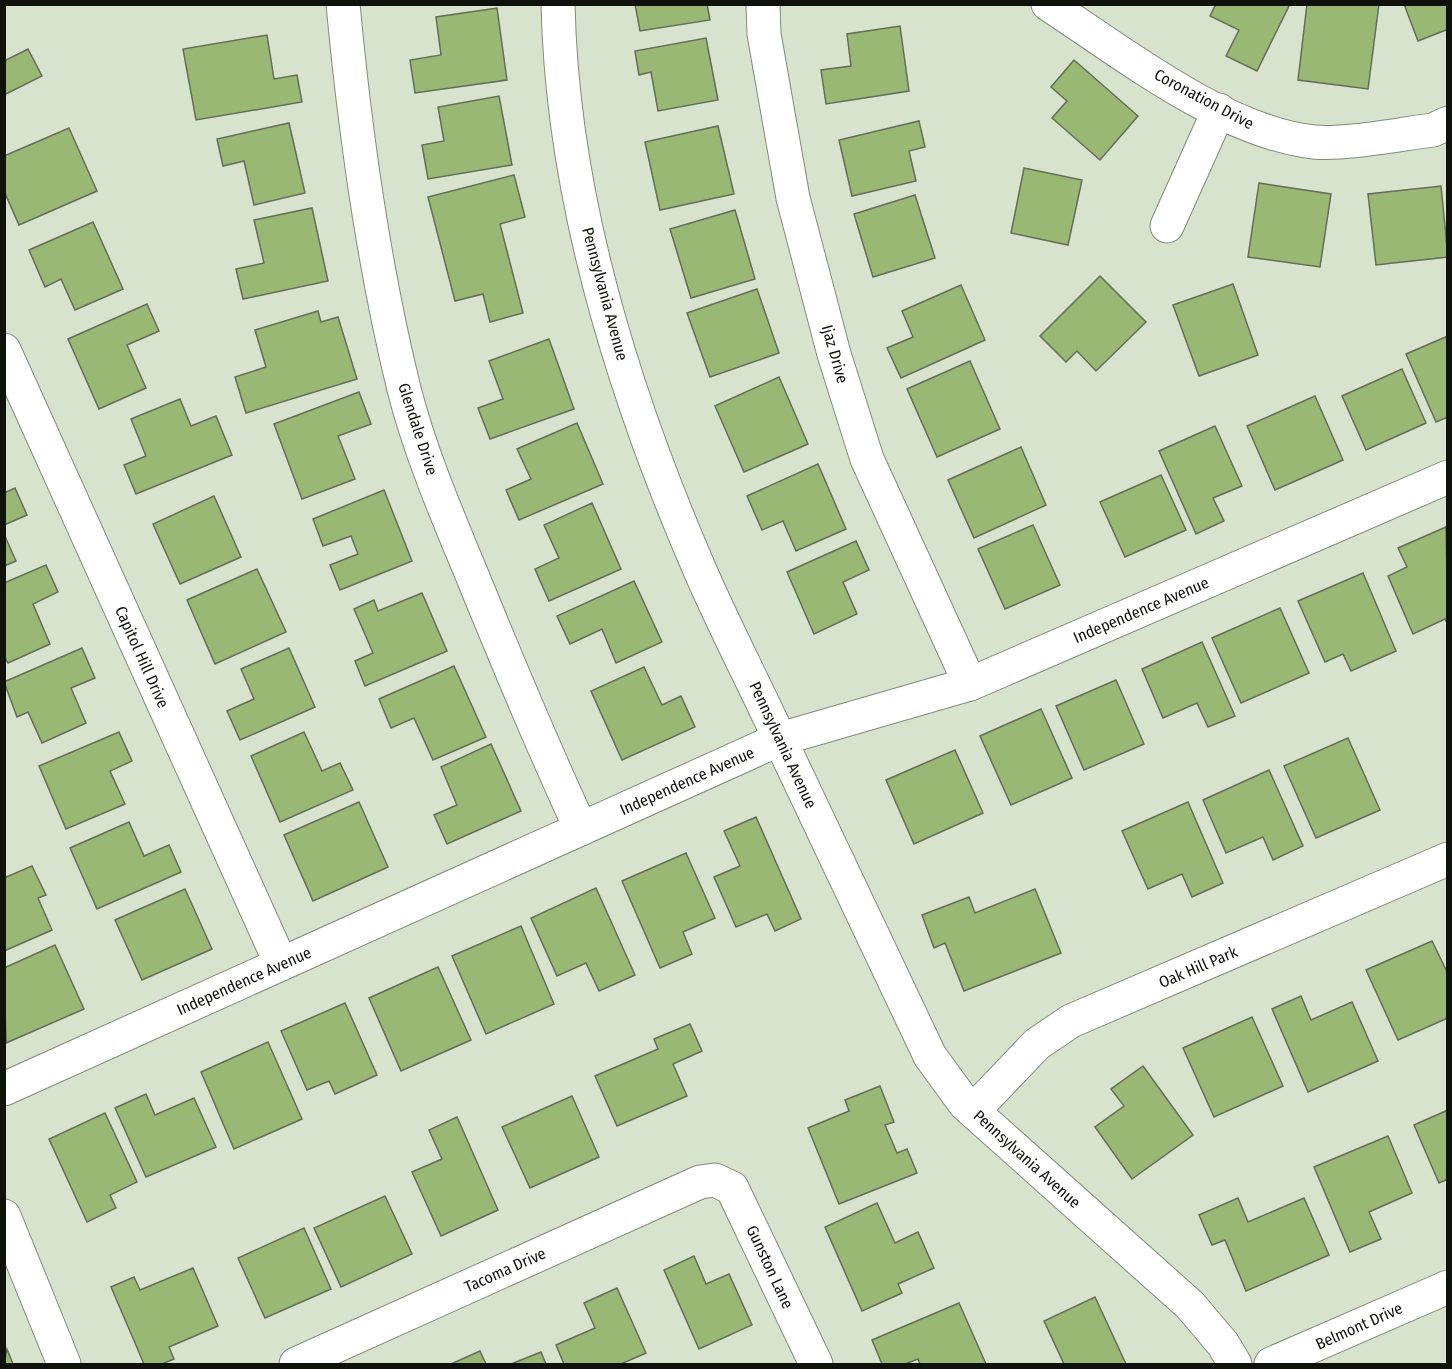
<svg xmlns="http://www.w3.org/2000/svg" width="1452" height="1369" font-family="'Fira Sans Condensed',sans-serif">
<rect width="100%" height="100%" fill="#d8e3ce"/>
<g fill="#99b873" stroke="#646d5b" stroke-width="1.5">
<polygon points="635,4 707,4 710,20 640,31"/>
<polygon points="1216,4 1290,4 1257,71 1226,56 1239,30 1210,16"/>
<polygon points="1307,4 1379,4 1368,89 1298,80"/>
<polygon points="1404,4 1448,4 1448,33 1446,30 1418,41"/>
<polygon points="497,8 507,80 415,93 410,60 441,55 436,17"/>
<polygon points="900,26 909,91 826,104 821,70 851,66 847,34"/>
<polygon points="267,35 274,79 297,75 302,102 196,120 183,49"/>
<polygon points="706,38 718,100 658,111 651,72 639,75 635,51"/>
<polygon points="28,49 42,76 4,95 4,61"/>
<polygon points="1074,60 1138,116 1100,160 1052,118 1067,101 1051,87"/>
<polygon points="499,96 512,165 428,179 422,145 444,141 438,107"/>
<polygon points="919,121 925,147 909,151 916,181 852,196 839,140"/>
<polygon points="289,123 305,193 254,205 244,161 223,166 217,139"/>
<polygon points="718,126 734,194 660,210 645,142"/>
<polygon points="69,128 97,191 19,225 4,191 4,156"/>
<polygon points="1024,168 1082,180 1068,245 1011,233"/>
<polygon points="514,175 525,217 500,224 523,313 490,322 483,294 455,301 428,197"/>
<polygon points="1259,183 1331,194 1320,267 1248,257"/>
<polygon points="1441,186 1448,257 1376,265 1368,194"/>
<polygon points="915,195 935,258 873,277 854,214"/>
<polygon points="312,208 328,281 243,299 236,269 264,263 254,220"/>
<polygon points="735,210 755,279 691,298 670,229"/>
<polygon points="93,222 123,289 75,310 61,279 45,287 29,250"/>
<polygon points="1100,276 1146,322 1096,371 1077,351 1066,362 1040,336"/>
<polygon points="1233,284 1258,355 1199,376 1173,305"/>
<polygon points="961,285 985,340 901,378 887,348 913,337 902,311"/>
<polygon points="757,289 779,353 710,377 687,313"/>
<polygon points="147,304 159,331 127,345 146,388 99,409 68,339"/>
<polygon points="318,311 321,322 338,317 357,379 246,413 235,377 266,367 255,330"/>
<polygon points="1448,336 1448,417 1436,422 1406,354"/>
<polygon points="549,339 574,409 490,439 478,408 503,399 489,361"/>
<polygon points="970,361 1000,429 937,457 907,389"/>
<polygon points="1402,369 1426,423 1366,450 1342,396"/>
<polygon points="779,377 808,444 744,472 715,406"/>
<polygon points="359,392 371,424 338,436 355,479 302,499 274,424"/>
<polygon points="1315,396 1343,460 1275,490 1247,426"/>
<polygon points="180,399 191,426 216,416 232,455 136,494 124,465 146,456 131,419"/>
<polygon points="577,423 603,484 519,520 506,490 531,479 517,449"/>
<polygon points="1215,426 1242,486 1213,498 1224,521 1196,534 1159,451"/>
<polygon points="1021,447 1046,505 974,538 948,480"/>
<polygon points="818,464 846,529 796,551 783,521 762,530 747,496"/>
<polygon points="1161,475 1186,530 1125,557 1100,502"/>
<polygon points="15,488 27,515 4,525 4,493"/>
<polygon points="384,490 412,561 340,590 330,565 358,554 351,536 323,546 313,519"/>
<polygon points="214,496 241,557 180,584 153,524"/>
<polygon points="592,503 621,569 549,601 535,569 559,558 544,525"/>
<polygon points="1033,525 1060,585 1005,609 978,549"/>
<polygon points="1446,527 1448,624 1445,619 1413,634 1388,576 1407,567 1398,548"/>
<polygon points="4,534 16,561 4,566"/>
<polygon points="856,541 869,570 843,582 857,614 814,634 787,572"/>
<polygon points="46,565 58,592 33,604 50,644 8,663 4,656 4,583"/>
<polygon points="257,569 286,632 215,664 187,600"/>
<polygon points="1363,573 1396,651 1351,671 1343,654 1325,662 1298,601"/>
<polygon points="634,581 662,642 616,663 602,629 570,644 557,616"/>
<polygon points="422,593 447,651 365,686 355,661 373,653 354,609 374,600 378,611"/>
<polygon points="1280,608 1309,673 1241,703 1212,638"/>
<polygon points="1202,642 1235,716 1208,727 1197,703 1163,718 1142,669"/>
<polygon points="82,648 95,678 71,688 86,723 42,743 28,712 17,717 4,682"/>
<polygon points="289,648 315,707 240,740 227,711 254,699 241,669"/>
<polygon points="454,666 486,737 433,760 414,718 391,728 379,699"/>
<polygon points="644,667 662,705 681,696 695,727 622,760 591,691"/>
<polygon points="1116,680 1144,744 1084,770 1056,706"/>
<polygon points="1041,709 1072,778 1011,805 980,736"/>
<polygon points="119,732 132,761 110,771 125,804 66,829 39,766"/>
<polygon points="304,732 322,771 340,763 353,790 280,822 251,756"/>
<polygon points="1348,738 1380,810 1316,838 1284,766"/>
<polygon points="491,744 521,811 447,844 434,815 457,805 441,767"/>
<polygon points="955,750 983,813 914,844 886,780"/>
<polygon points="1269,770 1303,846 1273,860 1263,837 1226,853 1203,800"/>
<polygon points="359,802 388,867 313,901 284,835"/>
<polygon points="1188,802 1223,883 1192,897 1182,874 1148,889 1122,831"/>
<polygon points="756,817 801,919 775,931 767,914 736,927 714,877 740,866 724,831"/>
<polygon points="129,822 144,856 169,845 181,872 97,909 70,848"/>
<polygon points="686,853 715,918 683,932 692,954 660,968 622,881"/>
<polygon points="32,866 46,895 38,898 52,930 4,951 4,878"/>
<polygon points="596,888 635,975 599,991 586,963 557,976 531,918"/>
<polygon points="185,889 212,949 142,980 115,920"/>
<polygon points="1035,889 1061,953 964,991 945,943 934,948 922,915 969,897 975,913"/>
<polygon points="521,926 554,1004 486,1034 452,956"/>
<polygon points="1432,941 1448,974 1448,1018 1398,1040 1366,970"/>
<polygon points="55,945 84,1009 6,1043 4,968"/>
<polygon points="438,967 471,1040 401,1071 369,998"/>
<polygon points="1301,996 1311,1020 1352,1002 1378,1061 1308,1092 1272,1009"/>
<polygon points="345,1003 377,1075 335,1094 329,1081 307,1090 281,1031"/>
<polygon points="1252,1017 1283,1086 1214,1117 1183,1048"/>
<polygon points="690,1024 702,1051 673,1064 687,1096 617,1126 595,1076 658,1049 654,1039"/>
<polygon points="268,1042 302,1119 234,1149 201,1072"/>
<polygon points="1143,1066 1193,1135 1132,1179 1095,1127 1124,1106 1111,1089"/>
<polygon points="880,1086 894,1122 885,1125 897,1153 907,1149 917,1173 839,1204 808,1128 849,1111 845,1100"/>
<polygon points="146,1094 155,1115 194,1098 216,1147 146,1177 115,1108"/>
<polygon points="572,1096 599,1157 530,1188 502,1127"/>
<polygon points="1448,1110 1448,1179 1439,1183 1414,1125"/>
<polygon points="105,1113 137,1182 110,1195 116,1208 87,1222 49,1139"/>
<polygon points="457,1117 498,1210 441,1236 412,1172 442,1159 429,1130"/>
<polygon points="1388,1136 1412,1193 1369,1212 1381,1239 1350,1252 1314,1167"/>
<polygon points="385,1196 412,1254 341,1287 314,1228"/>
<polygon points="1238,1198 1248,1222 1304,1198 1329,1255 1246,1291 1225,1240 1212,1245 1199,1215"/>
<polygon points="877,1203 895,1243 918,1232 934,1268 898,1284 902,1293 862,1311 825,1227"/>
<polygon points="304,1228 331,1289 265,1318 238,1258"/>
<polygon points="694,1256 706,1284 729,1274 752,1325 699,1349 664,1270"/>
<polygon points="193,1268 218,1326 169,1347 174,1359 162,1364 144,1364 111,1287 134,1277 140,1290"/>
<polygon points="617,1288 646,1353 621,1364 564,1364 556,1345 595,1328 584,1303"/>
<polygon points="1095,1297 1126,1364 1064,1364 1044,1321"/>
<polygon points="959,1303 986,1364 920,1364 918,1359 905,1364 882,1364 872,1340"/>
<polygon points="7,1349 13,1364 4,1364"/>
<polygon points="480,1351 486,1364 451,1364"/>
<polygon points="541,1352 546,1364 511,1364"/>
</g>
<g fill="none" stroke-linecap="round" stroke-linejoin="round">
<defs>
<g id="minor">
<path d="M 343,4 C 355,133 373,263 404,389 C 420,452 447,515 472,575 C 507,661 542,745 581,829"/>
<path d="M 558,4 C 562,193 622,389 696,561 C 720,618 749,673 775,729 C 827,838 879,947 930,1056 L 965,1104 L 1190,1305 L 1223,1344 L 1235,1364"/>
<polyline points="763,4 764,34 793,198 834,354 867,459 970,684"/>
<path d="M 1048,4 C 1123,53 1223,132 1314,142 C 1346,145 1400,134 1433,130 L 1448,123"/>
<polyline points="1167,226 1219,110"/>
<polyline points="4,350 281,964"/>
<polyline points="4,1089 780,739 970,684 1448,477"/>
<polyline points="973,1111 1037,1044 1071,1021 1448,859"/>
<polyline points="4,1216 64,1364"/>
<polyline points="296,1364 700,1182 715,1180 732,1188 816,1364"/>
<polyline points="1271,1364 1448,1287"/>
</g>
</defs>
<use href="#minor" stroke="#828b78" stroke-width="35"/>
<use href="#minor" stroke="#fff" stroke-width="33"/>
</g>
<g text-anchor="middle" dominant-baseline="central" stroke-width="6" stroke-linejoin="round" paint-order="stroke">
<g font-size="16" fill="#0f120b" stroke="#fff">
<text transform="translate(1204 99) rotate(28)">Coronation Drive</text>
<text transform="translate(605 294) rotate(75)">Pennsylvania Avenue</text>
<text transform="translate(835 354) rotate(74)">Ijaz Drive</text>
<text transform="translate(418 429) rotate(72)">Glendale Drive</text>
<text transform="translate(1141 610) rotate(-23)">Independence Avenue</text>
<text transform="translate(142 657) rotate(66)">Capitol Hill Drive</text>
<text transform="translate(783 745) rotate(65)">Pennsylvania Avenue</text>
<text transform="translate(687 781) rotate(-24)">Independence Avenue</text>
<text transform="translate(1198 967) rotate(-23)">Oak Hill Park</text>
<text transform="translate(244 981) rotate(-24)">Independence Avenue</text>
<text transform="translate(1027 1159) rotate(42)">Pennsylvania Avenue</text>
<text transform="translate(770 1267) rotate(65)">Gunston Lane</text>
<text transform="translate(505 1270) rotate(-24)">Tacoma Drive</text>
<text transform="translate(1359 1326) rotate(-24)">Belmont Drive</text>
</g>
</g>
<rect width="1452" height="1369" fill="none" stroke="#0f120b" stroke-width="12"/>
</svg>
